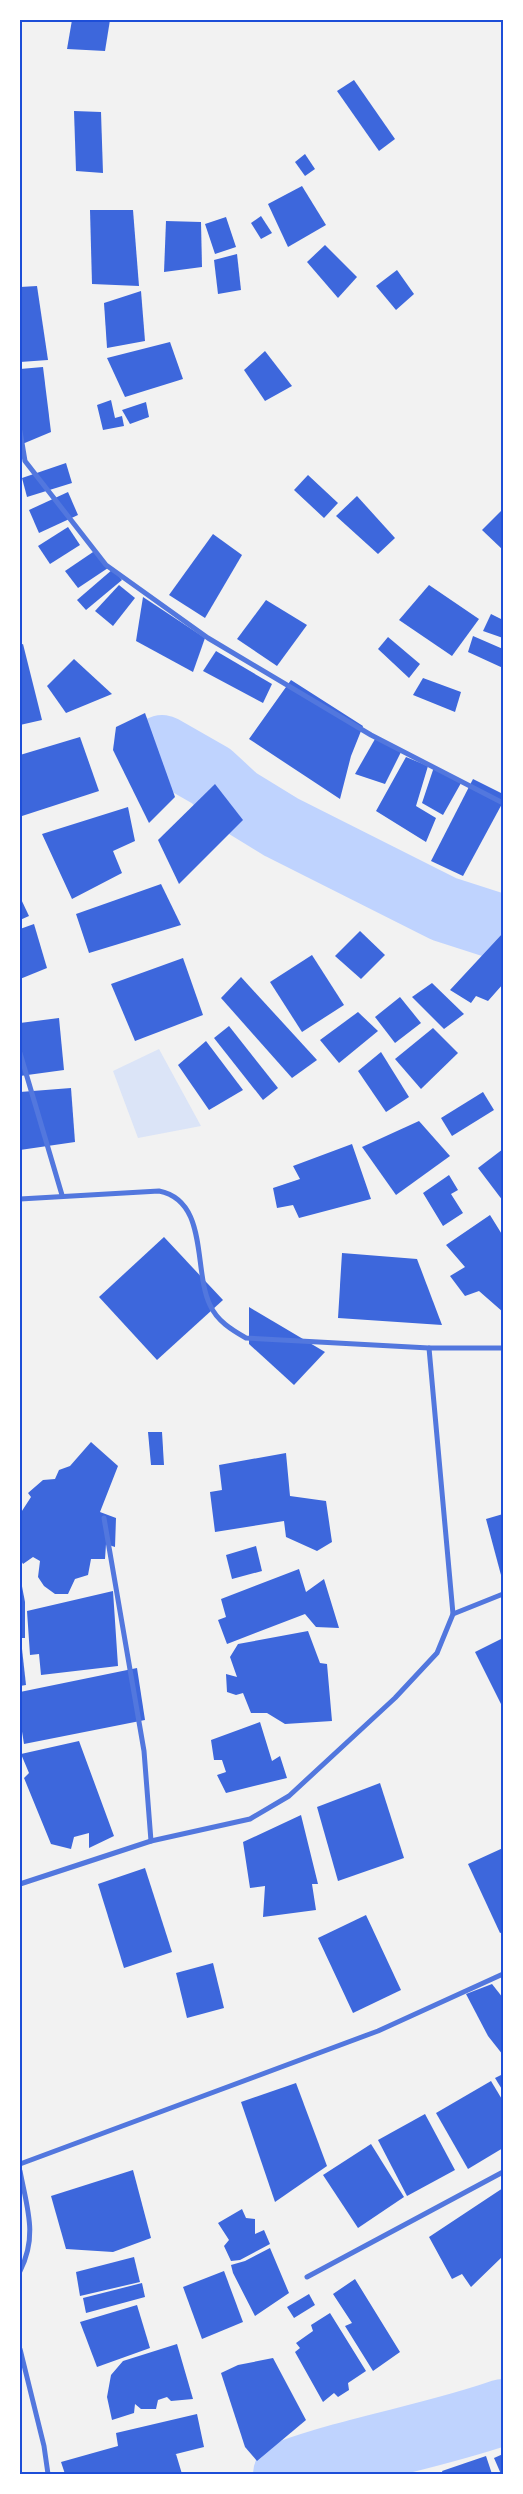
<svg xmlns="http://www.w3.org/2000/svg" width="523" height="2494" font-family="Lora,serif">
<rect width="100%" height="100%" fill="#f2f2f2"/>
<polygon fill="#dbe4f7" points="159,1049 201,1126 138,1138 113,1071"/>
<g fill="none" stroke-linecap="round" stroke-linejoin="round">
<g stroke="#bfd3fe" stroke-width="66">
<polyline points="162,748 211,776 237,800 281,827 444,909 503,928"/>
<path d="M 286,2474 C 357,2448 432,2437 503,2412"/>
</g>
</g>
<g fill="#3d67dc">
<polygon points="72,20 110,20 105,51 67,49"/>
<polygon points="354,80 395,139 379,151 337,91"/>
<polygon points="74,111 101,112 103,173 76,171"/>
<polygon points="305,154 315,169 305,176 295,162"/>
<polygon points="302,186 326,225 288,247 268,204"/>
<polygon points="90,210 133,210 139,286 92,284"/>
<polygon points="261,216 272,233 261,239 251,223"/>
<polygon points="226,217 236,247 215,254 205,224"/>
<polygon points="166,221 201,222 202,267 164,272"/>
<polygon points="325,245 357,277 338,298 307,262"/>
<polygon points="237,254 241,290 218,294 214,260"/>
<polygon points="397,270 414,294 396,310 376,286"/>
<polygon points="37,286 48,360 20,362 20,287"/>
<polygon points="141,291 145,341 107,348 104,303"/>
<polygon points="170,342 183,379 125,397 107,358"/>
<polygon points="265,351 292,386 265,401 244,370"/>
<polygon points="43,367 51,432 20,445 20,369"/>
<polygon points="111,400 115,418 122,416 124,426 103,430 97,405"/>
<polygon points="146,402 149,417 130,424 122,410"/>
<polygon points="66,463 72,483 27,497 22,478"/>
<polygon points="308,475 338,503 324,518 294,490"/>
<polygon points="68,492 78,515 39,533 29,510"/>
<polygon points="357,496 395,538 378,554 336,516"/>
<polygon points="503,509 503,550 482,530"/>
<polygon points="68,527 80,545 50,564 38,546"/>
<polygon points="213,534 242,555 205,618 169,595"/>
<polygon points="96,550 108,568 78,588 65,571"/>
<polygon points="113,569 122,580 86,610 77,600"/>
<polygon points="119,585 135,598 113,626 95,611"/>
<polygon points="429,585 479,619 452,656 399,620"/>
<polygon points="143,597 205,638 193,672 136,641"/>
<polygon points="266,600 307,625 277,666 237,639"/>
<polygon points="491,614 503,620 503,638 483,631"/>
<polygon points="473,636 503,649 503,668 468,652"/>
<polygon points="388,637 420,664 409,678 378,649"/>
<polygon points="23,644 42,720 20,725 20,645"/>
<polygon points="216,651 272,684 263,703 203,671"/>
<polygon points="74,659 112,694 66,713 47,686"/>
<polygon points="423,678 461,692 455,712 413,695"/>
<polygon points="291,680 363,726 351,756 340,799 249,739"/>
<polygon points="145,713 175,797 149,823 113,750 116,727"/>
<polygon points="80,737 99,791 22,816 20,802 20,755"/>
<polygon points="375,739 402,750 385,784 355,774"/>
<polygon points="406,757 428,766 416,806 436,818 426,842 376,811"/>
<polygon points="434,767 461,783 443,815 422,803"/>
<polygon points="473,779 503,794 503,802 463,876 431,861"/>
<polygon points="215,784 243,820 179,884 158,840"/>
<polygon points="128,807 135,841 113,851 122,873 72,899 42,834"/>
<polygon points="161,884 181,925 89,953 76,914"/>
<polygon points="20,897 29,916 20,920"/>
<polygon points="34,924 47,968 20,979 20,929"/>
<polygon points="360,931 385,955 361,979 335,956"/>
<polygon points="503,933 503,984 488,1001 476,996 471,1003 450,990"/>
<polygon points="312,955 344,1005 302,1032 270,982"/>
<polygon points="183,958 203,1015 135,1041 111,984"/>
<polygon points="241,977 317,1060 292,1078 221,998"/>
<polygon points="432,983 464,1014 444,1029 412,997"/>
<polygon points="400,997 421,1023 395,1043 375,1017"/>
<polygon points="358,1012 378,1031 339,1063 320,1040"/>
<polygon points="59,1018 64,1070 20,1076 20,1023"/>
<polygon points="229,1026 278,1088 263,1100 214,1038"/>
<polygon points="433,1028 458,1053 421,1089 395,1059"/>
<polygon points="206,1041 243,1090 209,1110 178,1065"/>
<polygon points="381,1052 409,1097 386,1112 358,1071"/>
<polygon points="71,1088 75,1142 20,1150 20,1092"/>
<polygon points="483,1092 494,1110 452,1136 441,1118"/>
<polygon points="419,1121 450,1156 396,1195 362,1147"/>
<polygon points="352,1144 371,1199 299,1218 293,1205 277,1208 273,1188 300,1179 293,1166"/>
<polygon points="503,1149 503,1201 478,1168"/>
<polygon points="449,1175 458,1190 451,1194 463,1213 443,1226 423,1193"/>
<polygon points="490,1215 503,1236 503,1312 479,1291 465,1296 450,1276 465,1267 446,1245"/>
<polygon points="164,1237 223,1300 157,1360 99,1297"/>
<polygon points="342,1253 417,1259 442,1325 338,1318"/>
<polygon points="249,1307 325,1352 294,1385 249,1344"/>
<polygon points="148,1432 162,1432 164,1465 151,1465"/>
<polygon points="91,1442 118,1466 100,1512 116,1518 115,1547 106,1544 105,1559 91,1559 88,1575 75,1579 68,1594 55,1594 44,1586 38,1577 40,1561 33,1557 23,1564 20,1559 20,1514 31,1497 28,1493 43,1480 55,1479 59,1470 70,1466"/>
<polygon points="286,1453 290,1496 326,1501 332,1542 317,1551 286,1537 284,1521 215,1532 210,1492 222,1490 219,1465"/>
<polygon points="503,1514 503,1574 501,1575 486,1519"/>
<polygon points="256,1546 262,1571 232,1579 226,1555"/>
<polygon points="299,1569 306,1592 324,1579 339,1628 316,1627 305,1614 227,1644 218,1620 226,1617 221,1599"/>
<polygon points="20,1576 25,1602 25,1638 20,1638"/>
<polygon points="113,1591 118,1666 41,1675 39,1654 30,1655 27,1611"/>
<polygon points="308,1631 320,1663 327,1664 332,1721 285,1724 267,1713 251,1713 243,1693 236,1695 227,1692 226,1674 237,1677 230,1657 238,1644"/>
<polygon points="503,1638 503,1708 475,1652"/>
<polygon points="20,1649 22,1649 26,1685 20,1686"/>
<polygon points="137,1668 145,1720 24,1744 20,1719 20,1692"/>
<polygon points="260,1722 272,1761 280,1756 287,1778 226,1793 217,1775 226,1772 222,1760 214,1760 211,1740"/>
<polygon points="79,1741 114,1836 89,1848 89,1833 74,1837 71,1849 51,1844 24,1778 29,1773 21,1754"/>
<polygon points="380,1783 404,1858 338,1881 317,1807"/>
<polygon points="301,1815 318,1884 312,1884 316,1910 263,1917 265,1886 250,1888 243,1842"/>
<polygon points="503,1848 503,1932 500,1933 468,1864"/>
<polygon points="145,1868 172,1952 124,1968 98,1884"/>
<polygon points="366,1915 401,1990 353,2013 318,1938"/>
<polygon points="213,1963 224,2008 187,2018 176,1973"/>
<polygon points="492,1984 503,1998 503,2055 488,2036 466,1994"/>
<polygon points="503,2074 503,2091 495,2078"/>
<polygon points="491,2081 503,2101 503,2148 468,2169 436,2113"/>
<polygon points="296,2083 327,2166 275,2202 241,2102"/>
<polygon points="425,2114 455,2170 407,2196 378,2140"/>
<polygon points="371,2144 404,2197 358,2228 323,2175"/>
<polygon points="133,2170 151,2238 113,2252 66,2249 51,2196"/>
<polygon points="503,2188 503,2256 471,2287 462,2274 452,2279 429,2237"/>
<polygon points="242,2209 246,2218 255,2219 255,2234 264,2230 270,2244 240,2260 231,2261 224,2246 229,2240 218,2223"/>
<polygon points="270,2248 289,2293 255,2316 233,2273 231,2265 245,2261"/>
<polygon points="134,2257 140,2282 80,2296 76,2272"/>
<polygon points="224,2271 243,2322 202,2339 183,2287"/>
<polygon points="355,2279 400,2352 373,2371 345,2326 352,2323 333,2294"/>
<polygon points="142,2283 145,2297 86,2313 83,2298"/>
<polygon points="309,2294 315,2305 294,2318 287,2307"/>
<polygon points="137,2305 150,2348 97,2367 80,2322"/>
<polygon points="330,2313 366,2371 348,2383 349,2390 338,2397 334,2393 323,2402 295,2352 300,2348 296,2343 313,2331 311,2325"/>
<polygon points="177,2344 193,2399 171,2401 167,2397 158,2400 156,2409 141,2409 135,2404 134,2413 112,2420 107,2397 111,2375 123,2361"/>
<polygon points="273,2358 306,2420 257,2461 245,2447 221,2373 238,2365"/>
<polygon points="197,2414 204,2447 160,2458 176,2454 182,2474 65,2474 61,2462 118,2446 116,2433"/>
<polygon points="503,2454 503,2474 501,2474 494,2458"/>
<polygon points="486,2456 492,2474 443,2474 442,2471"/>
</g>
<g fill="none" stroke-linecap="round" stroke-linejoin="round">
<g stroke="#5277de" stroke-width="5">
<polyline points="20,431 25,461 106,565 208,638 371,735 503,803"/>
<polyline points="20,1053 62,1195"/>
<path d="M 20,1199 L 159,1191 C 209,1201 193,1270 210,1305 C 217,1321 232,1330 246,1338 L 429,1348 L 503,1348"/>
<polyline points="429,1348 453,1614"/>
<polyline points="104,1518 144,1751 151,1841"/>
<polyline points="20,1884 151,1841 250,1819 289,1796 395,1698 437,1653 453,1614 503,1594"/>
<polyline points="20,2164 378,2031 503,1974"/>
<path d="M 20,2171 C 27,2208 38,2236 20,2271"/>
<polyline points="307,2277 503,2172"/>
<polyline points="20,2349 44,2446 48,2474"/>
</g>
</g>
<rect width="523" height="2494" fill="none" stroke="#ffffff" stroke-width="42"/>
<rect x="21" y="21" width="481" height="2452" fill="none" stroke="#1d4ed8" stroke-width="2"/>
</svg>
